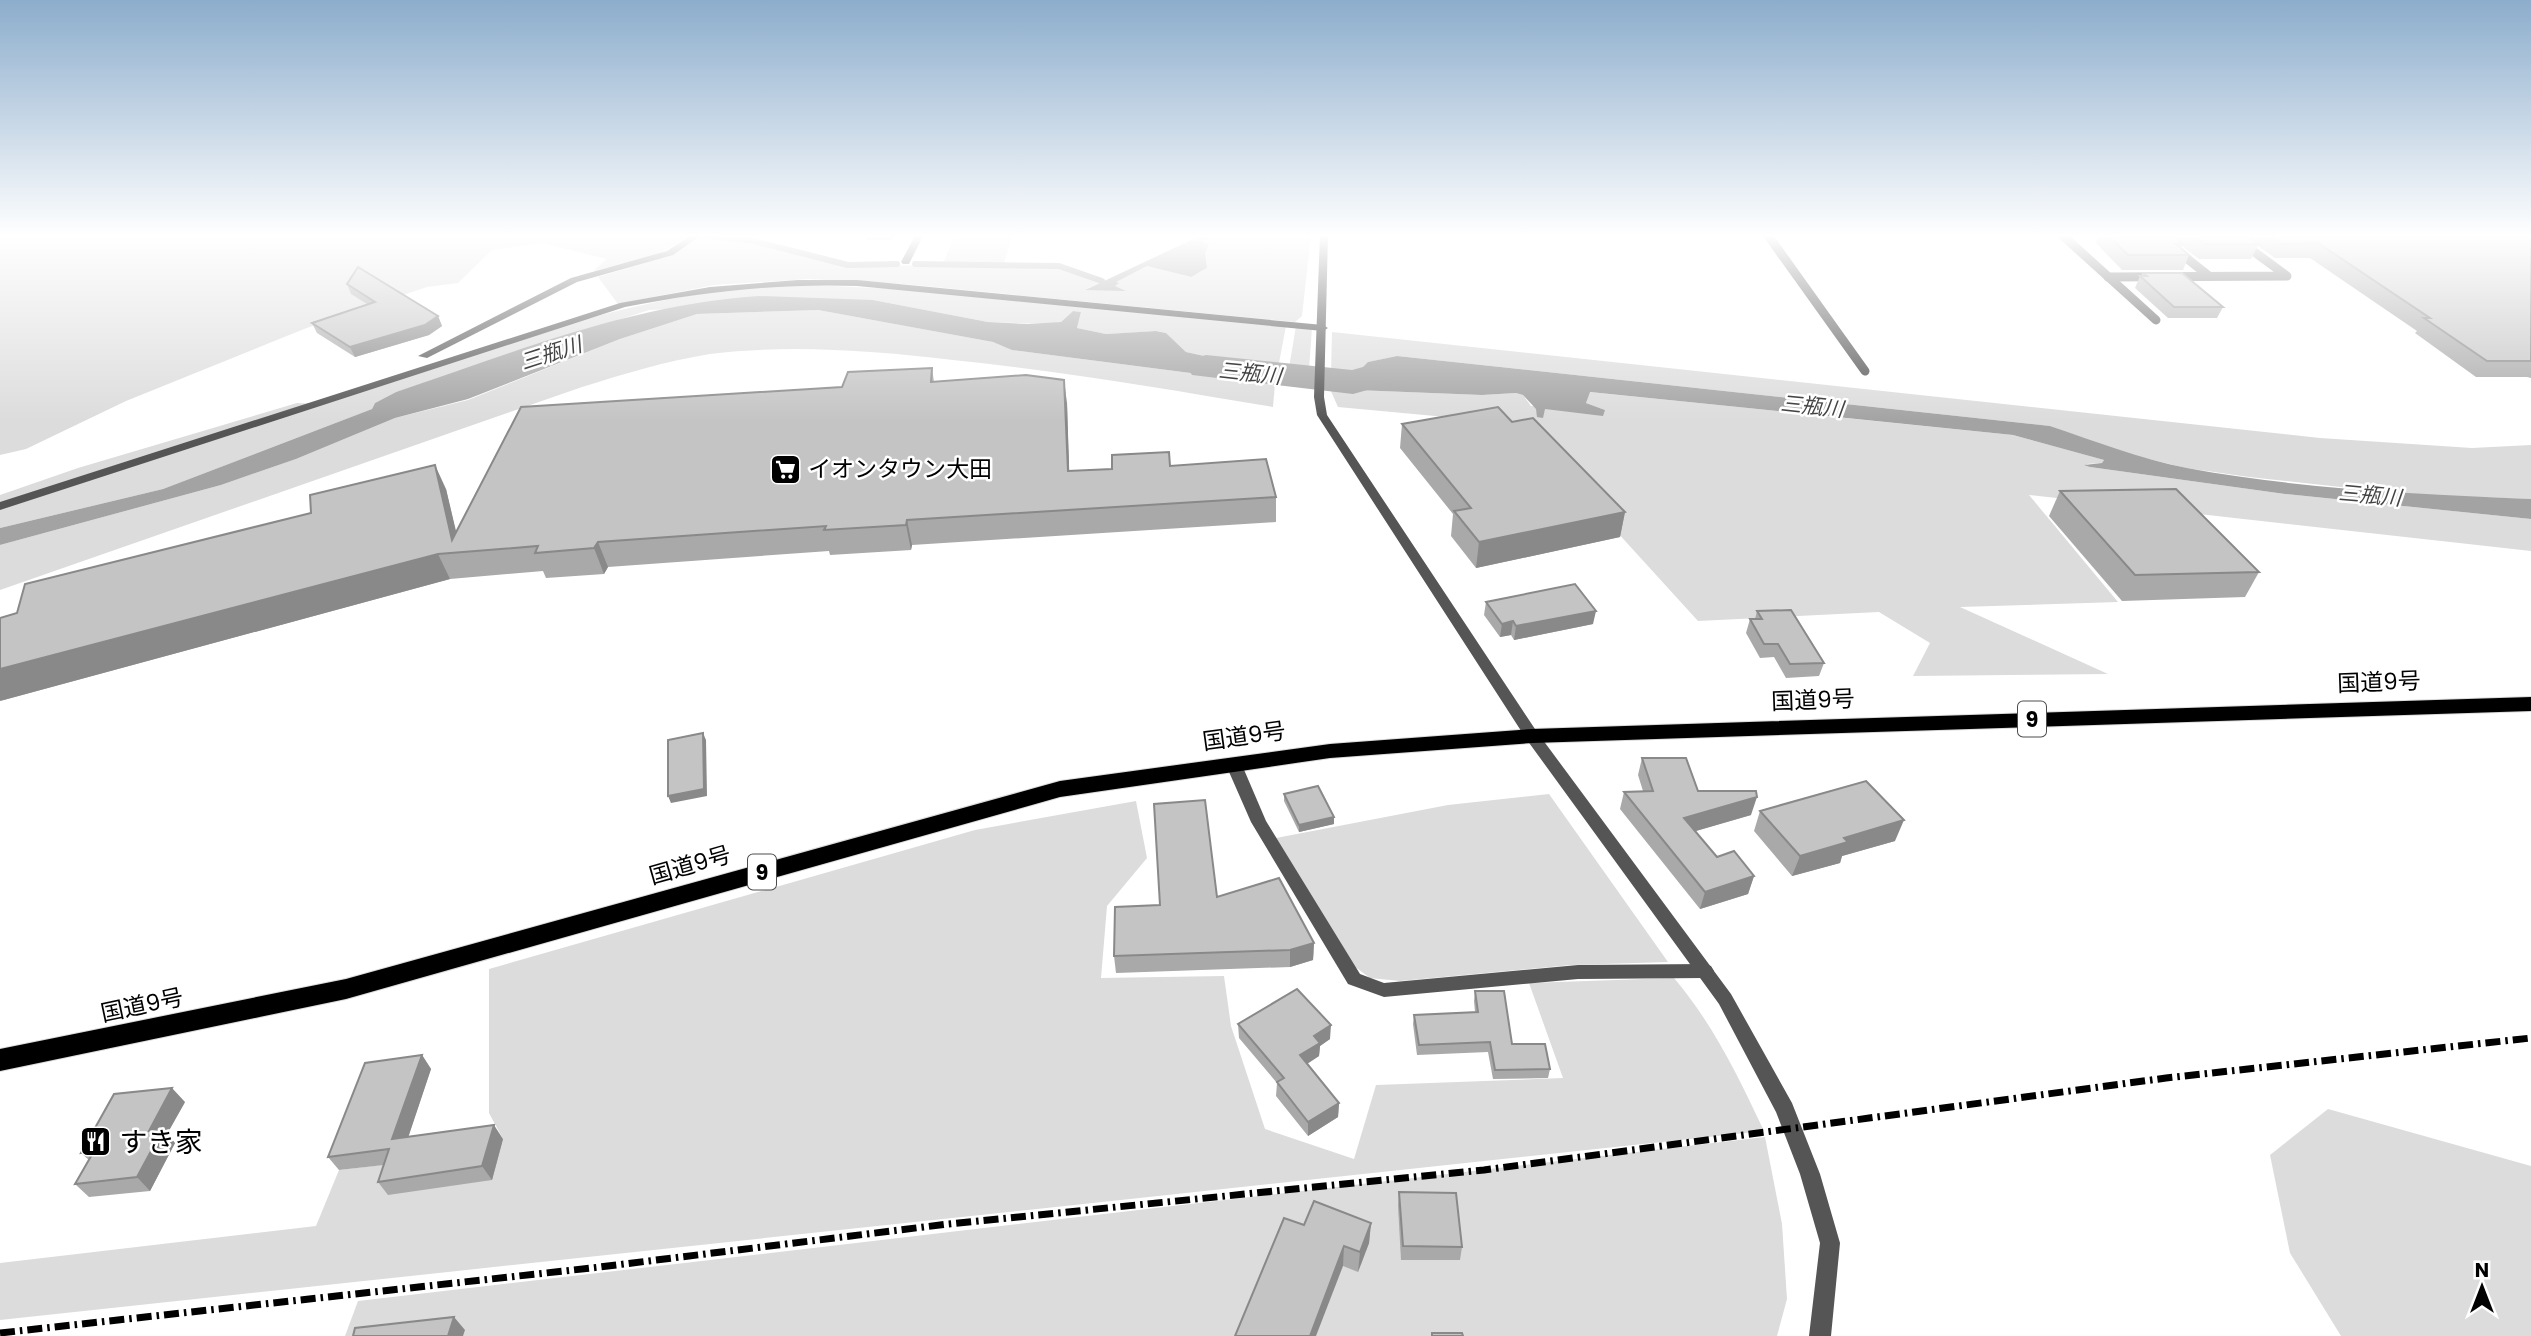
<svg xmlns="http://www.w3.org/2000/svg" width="2531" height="1336" font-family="Poppins,'Noto Sans JP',sans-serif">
<rect width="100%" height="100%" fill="#fff"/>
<g fill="#dcdcdc">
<polygon points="0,234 695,234 656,255 593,271 607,259 542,243 492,250 458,283 427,287 304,329 126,401 26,449 0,455"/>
<polygon points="955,234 1013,234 1003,266 1059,266 1101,282 1086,289 1114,286 1115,282 1147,266 1190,277 1206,269 1201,241 1217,234 1311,234 1302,316 1295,322 904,284 808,279 714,285 618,304 598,277 644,263 700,236 756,243 847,265 942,266"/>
<path d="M 790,284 L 918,290 L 1286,326 L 1278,368 L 1242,364 L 1186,352 L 1166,333 L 1157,331 L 1106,334 L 1077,328 L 1081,312 L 1073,311 L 1061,322 L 1050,324 L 988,322 L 873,300 L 649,310 L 396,392 L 375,403 L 372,409 L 163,489 L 0,528 L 0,495 L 78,468 L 297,403 L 317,404 C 472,356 627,292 790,284 Z"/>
<path d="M 818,310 L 993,342 L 1013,350 L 1275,384 L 1273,407 C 1167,389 1061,371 953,360 C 874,351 790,344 710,354 C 666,361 624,374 582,387 L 0,590 L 0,545 L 221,485 L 296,459 L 395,418 L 468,400 L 620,339 L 697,314 Z"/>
<polygon points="1296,326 1312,328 1309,369 1289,368"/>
<polygon points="1332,332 2320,438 2472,448 2531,445 2531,499 2413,495 2249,477 2186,468 2128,454 2050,426 1397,356 1369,362 1358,372 1331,373"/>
<polygon points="1330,389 1482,395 1516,393 1523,395 1531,406 1605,410 1586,403 1589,392 2013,435 2104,460 2102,463 2086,464 2090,467 2285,494 2531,519 2531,551 2029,495 2118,602 1960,607 2108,674 1913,676 1930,643 1879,612 1698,621 1525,431 1489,421 1338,407"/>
<polygon points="1549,794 1668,962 1571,965 1400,981 1370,978 1350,963 1276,838 1448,805"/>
<path d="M 1136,801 L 1147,858 L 1107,906 L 1101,978 L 1224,976 L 1231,1026 L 1265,1129 L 1354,1159 L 1376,1085 L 1563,1078 L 1529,983 L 1674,978 C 1713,1024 1738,1076 1764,1131 L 0,1320 L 0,1263 L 316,1226 L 339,1170 L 399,1163 L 503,1139 L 489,1113 L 489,969 L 975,830 Z"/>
<polygon points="2328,1109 2531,1166 2531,1336 2341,1336 2290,1253 2270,1155"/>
<polygon points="1765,1137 1782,1224 1787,1299 1777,1336 345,1336 358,1301"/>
</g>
<g fill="#a3a3a3">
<polygon points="1204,234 1217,234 1202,241 1209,244 1205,253 1207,268 1191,277 1147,266 1116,282 1119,283 1115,286 1126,291 1085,290"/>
<path d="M 759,296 L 873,300 L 988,322 L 1028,324 L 1061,322 L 1073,311 L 1081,312 L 1077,328 L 1106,334 L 1156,331 L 1166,333 L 1186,352 L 1241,364 L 1278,368 L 1275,384 L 1012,350 L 993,342 L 818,310 L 697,314 L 620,339 L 468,399 L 395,418 L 296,459 L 221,485 L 0,545 L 0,528 L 163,489 L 372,409 L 375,403 L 396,392 C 515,352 632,304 759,296 Z"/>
<path d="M 1397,356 L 2050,426 C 2095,441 2140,459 2187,468 C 2300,489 2416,494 2531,499 L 2531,519 L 2285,494 L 2090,467 L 2084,465 L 2102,463 L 2104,460 L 2013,435 L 1590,392 L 1586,403 L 1605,410 L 1603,416 L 1545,409 L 1543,418 L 1537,417 L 1536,409 L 1523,395 L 1516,393 L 1482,395 L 1330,389 L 1331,373 L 1358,372 L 1368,362 Z"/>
</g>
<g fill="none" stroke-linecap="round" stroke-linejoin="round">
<g stroke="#a3a3a3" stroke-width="6">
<polyline points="703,235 754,241 848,265 897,264"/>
<polyline points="915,264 1059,266 1102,281"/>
</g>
<polygon fill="#a3a3a3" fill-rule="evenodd" points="1206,355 1352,370 1400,357 1414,361 1419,369 1414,377 1353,394 1192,375 1187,367 1192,359"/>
<defs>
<polygon id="trunk" points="2531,697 2531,711 1532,743 1330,758 1060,797 346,999 0,1071 0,1049 346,979 1060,781 1330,744 1532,729"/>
</defs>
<use href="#trunk" stroke="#dbdbdb" stroke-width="2"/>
<g stroke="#555" stroke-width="9">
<polyline points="1767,234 1865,371"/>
<polyline points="2061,234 2156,320"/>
<polyline points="2156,234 2209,276"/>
<polyline points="2108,277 2287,276 2230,234"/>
</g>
<g fill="#555" fill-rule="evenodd">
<polygon points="693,234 703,234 673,255 577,282 427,358 418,356 571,278 667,251"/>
<polygon points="916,234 924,234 909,264 903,264 901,262"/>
<path d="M 798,280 L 857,280 L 1323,325 L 1328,328 L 1323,331 L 857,286 C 778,283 702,292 625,307 L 0,510 L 0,502 L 620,303 L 710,287 Z"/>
<polygon points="1234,760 1239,761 1242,765 1266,821 1360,974 1384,983 1578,965 1705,964 1711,966 1714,971 1711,976 1705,978 1578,979 1384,997 1348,984 1251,822 1226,765 1229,761"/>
</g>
<polygon fill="#555" fill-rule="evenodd" points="1320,234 1328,234 1324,397 1327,415 1537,732 1731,994 1792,1103 1820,1174 1840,1243 1831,1336 1809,1336 1820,1243 1800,1174 1776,1112 1719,1004 1527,740 1317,415 1314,397"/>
<use href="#trunk" fill="#000" fill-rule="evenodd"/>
<polyline stroke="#000" stroke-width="7" stroke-dasharray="15 5 2.5 5" stroke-linecap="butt" points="0,1333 600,1267 948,1224 1484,1170 2166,1078 2531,1038"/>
</g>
<g fill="#a9a9a9">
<polygon points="897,234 892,240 867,240 866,235"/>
<polygon points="2099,234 2531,234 2531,378 2527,377 2476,377 2415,333 2417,331 2310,258 2275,258 2258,246 2251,259 2199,259 2182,246 2181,248 2189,255 2183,270 2122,270 2096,243"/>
<polygon points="2143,273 2223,307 2217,318 2168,318 2135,288 2140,276 2141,276"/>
<polygon points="347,284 438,316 442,326 429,335 355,357 317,333 312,323 367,304 351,294"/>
<polygon points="932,368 934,382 1067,403 1069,471 1170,466 1276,497 1276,522 912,545 911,550 830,555 829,551 608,567 604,574 546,578 543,571 450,579 0,701 446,489 456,533 842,387"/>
<polygon points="1512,422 1625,512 1620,537 1476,568 1451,536 1453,514 1400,448 1402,424"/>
<polygon points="2060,491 2259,572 2245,597 2122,601 2049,516"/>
<polygon points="1486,602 1593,624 1514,640 1511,635 1500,637 1484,615"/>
<polygon points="1757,611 1824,663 1819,676 1786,678 1774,657 1760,658 1746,633 1750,619 1755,619"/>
<polygon points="1642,758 1698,791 1751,815 1695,831 1717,857 1754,876 1748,894 1700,909 1620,809 1624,792 1643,791 1638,775"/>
<polygon points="1284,794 1334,824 1299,832 1284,801"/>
<polygon points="1760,811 1895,841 1842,856 1840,863 1792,876 1754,831"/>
<polygon points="1217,897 1314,943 1313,960 1290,967 1116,973 1114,956 1160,905"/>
<polygon points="1475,991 1512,1044 1550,1069 1548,1078 1493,1079 1488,1052 1417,1055 1413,1024 1414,1015 1475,1012 1474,1001"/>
<polygon points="1238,1024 1330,1039 1320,1046 1319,1056 1307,1064 1339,1103 1338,1117 1308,1136 1276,1096 1277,1083 1239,1038"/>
<polygon points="422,1055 431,1069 408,1137 503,1139 492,1180 388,1195 378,1182 384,1165 339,1170 328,1157"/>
<polygon points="185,1102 167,1134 175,1143 150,1191 89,1197 75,1184 89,1160 81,1153"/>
<polygon points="1399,1192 1462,1247 1460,1260 1401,1260 1398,1206"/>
<polygon points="1371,1223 1369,1243 1358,1272 1343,1266 1304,1225"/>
</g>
<g fill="#898989">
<polygon points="892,234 897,234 892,240 891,235"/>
<polygon points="438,316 442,326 429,335 355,357 350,347"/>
<polygon points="1064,380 1067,403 1070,495 1068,471"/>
<polygon points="435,465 446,489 461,552 452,540"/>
<polygon points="1625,512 1620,537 1476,568 1479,542"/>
<polygon points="907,520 912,545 911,550 906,525"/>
<polygon points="598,542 608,567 604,574 594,548"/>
<polygon points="438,554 450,579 0,701 0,669"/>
<polygon points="1596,611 1593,624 1514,640 1516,626"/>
<polygon points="1513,621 1511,635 1500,637 1502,624"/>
<polygon points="703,733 706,740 707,796 671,803 668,796"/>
<polygon points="1757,797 1751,815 1679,836 1684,818"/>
<polygon points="1334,817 1334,824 1299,832 1299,825"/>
<polygon points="1904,820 1895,841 1842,856 1840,863 1792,876 1800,856 1844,838"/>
<polygon points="1754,876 1748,894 1700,909 1705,892"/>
<polygon points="1314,943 1313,960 1290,967 1290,950"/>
<polygon points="1331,1025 1330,1039 1320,1046 1319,1056 1299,1069 1300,1055 1314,1036"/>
<polygon points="422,1055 431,1069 403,1153 392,1139"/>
<polygon points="172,1088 185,1102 167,1134 175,1143 150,1191 137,1177 149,1131"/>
<polygon points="1339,1103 1338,1117 1308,1136 1308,1122"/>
<polygon points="494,1125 503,1139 492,1180 482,1166"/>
<polygon points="1371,1223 1369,1243 1358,1272 1360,1252"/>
<polygon points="1344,1246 1343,1266 1316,1336 1310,1336"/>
<polygon points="454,1317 465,1330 463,1336 448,1336"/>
</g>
<g fill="#c4c4c4" stroke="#898989" stroke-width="2">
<polygon points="867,234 892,234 891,235 866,235"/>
<polygon points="2107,234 2170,234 2183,244 2176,244 2189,255 2128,255"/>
<polygon points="2191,234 2245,234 2259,244 2205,244"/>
<polygon points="2268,234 2531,234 2531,361 2487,361 2424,318 2430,318 2318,243 2282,244"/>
<polygon points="358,267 438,316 425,325 350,347 312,323 375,302 347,284"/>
<polygon points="2143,273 2182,273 2223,307 2174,307 2140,276 2147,276"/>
<polygon points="932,368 931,382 1026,375 1064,380 1068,471 1112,469 1112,455 1169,452 1170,466 1266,459 1276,497 907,520 906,525 824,530 826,526 598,542 594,548 535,553 538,546 438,554 0,669 0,618 17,613 25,584 311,513 310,495 435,465 452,540 521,407 842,387 848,372"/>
<polygon points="1498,407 1512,422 1533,418 1625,512 1479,542 1454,511 1471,508 1402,424"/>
<polygon points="2176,489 2259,572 2135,575 2060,491"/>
<polygon points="1575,584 1596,611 1516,626 1513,621 1502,624 1486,602"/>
<polygon points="1791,610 1824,663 1790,664 1778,644 1764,644 1750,619 1762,619 1757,611"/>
<polygon points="703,733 704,789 668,796 668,740"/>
<polygon points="1642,758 1686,758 1698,791 1756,791 1757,797 1684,818 1717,857 1734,851 1754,876 1705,892 1624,792 1653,791"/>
<polygon points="1866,781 1904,820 1844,838 1848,842 1800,856 1760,811"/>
<polygon points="1318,786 1334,817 1299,825 1284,794"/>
<polygon points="1205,800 1217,897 1279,878 1314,943 1290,950 1114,956 1115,907 1160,905 1154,804"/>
<polygon points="1297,989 1331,1025 1314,1036 1320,1043 1300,1055 1339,1103 1308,1122 1277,1082 1284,1078 1238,1024"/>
<polygon points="1475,991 1504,991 1512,1044 1545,1044 1550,1069 1495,1070 1490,1042 1419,1045 1414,1015 1478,1012"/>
<polygon points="422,1055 392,1139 494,1125 482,1166 378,1182 389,1149 328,1157 365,1063"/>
<polygon points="172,1088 149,1131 163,1129 137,1177 75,1184 94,1151 81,1153 114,1094"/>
<polygon points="1399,1192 1456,1193 1462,1247 1403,1246"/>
<polygon points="1314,1201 1371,1223 1360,1252 1344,1246 1310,1336 1235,1336 1284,1218 1304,1225"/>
<polygon points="454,1317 448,1336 353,1336 355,1328"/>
<polygon points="1432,1333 1462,1333 1463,1336 1432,1336"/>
</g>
<linearGradient id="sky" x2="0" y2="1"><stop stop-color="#8cadcc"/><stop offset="0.56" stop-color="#fff"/><stop offset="1" stop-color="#fff" stop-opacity="0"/></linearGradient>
<rect width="2531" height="421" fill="url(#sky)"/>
<defs>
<symbol id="supermarket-square" viewBox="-11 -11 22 22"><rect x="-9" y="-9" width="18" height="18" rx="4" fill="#000" stroke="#fff"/><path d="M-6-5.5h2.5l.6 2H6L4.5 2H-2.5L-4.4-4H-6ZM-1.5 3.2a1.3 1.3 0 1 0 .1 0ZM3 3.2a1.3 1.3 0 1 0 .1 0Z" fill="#fff"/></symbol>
<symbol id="restaurant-square" viewBox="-11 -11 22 22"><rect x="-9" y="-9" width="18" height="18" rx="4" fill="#000" stroke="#fff"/><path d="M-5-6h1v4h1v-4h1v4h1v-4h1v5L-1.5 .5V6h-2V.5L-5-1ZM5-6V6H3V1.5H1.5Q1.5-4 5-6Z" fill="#fff"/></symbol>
</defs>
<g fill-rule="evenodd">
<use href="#supermarket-square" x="768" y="452" width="35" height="35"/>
<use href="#restaurant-square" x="78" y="1124" width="35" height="35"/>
</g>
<g text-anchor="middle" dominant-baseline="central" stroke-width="5" stroke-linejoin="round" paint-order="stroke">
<g font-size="21" font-style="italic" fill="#444" stroke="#fff">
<text transform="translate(551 353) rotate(-18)">三瓶川</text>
<text transform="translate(1250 373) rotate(6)">三瓶川</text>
<text transform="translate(1812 406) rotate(6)">三瓶川</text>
<text transform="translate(2370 495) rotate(5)">三瓶川</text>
</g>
<g fill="#fff" stroke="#4c4c4c" stroke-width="2">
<rect x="2018" y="701.5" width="28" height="35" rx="5"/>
<rect x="748" y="854.5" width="28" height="35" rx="5"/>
</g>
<g font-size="21" font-weight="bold" fill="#000">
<text x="2032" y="719">9</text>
<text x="762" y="872">9</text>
</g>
<g font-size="23" fill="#000" stroke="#fff" text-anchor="start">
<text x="808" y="469">イオンタウン大田</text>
</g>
<g font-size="23" fill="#000" stroke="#fff">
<text transform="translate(2379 682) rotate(-2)">国道9号</text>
<text transform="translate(1813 700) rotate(-2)">国道9号</text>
<text transform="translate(1244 736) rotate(-8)">国道9号</text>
<text transform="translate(690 865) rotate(-16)">国道9号</text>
<text transform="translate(142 1005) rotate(-12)">国道9号</text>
</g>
<g font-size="28" fill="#000" stroke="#fff" text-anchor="start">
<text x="119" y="1142">すき家</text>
</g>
</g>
<g transform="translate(2482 1287)" stroke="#ffffff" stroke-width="5" paint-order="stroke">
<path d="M0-5L12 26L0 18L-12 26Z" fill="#000000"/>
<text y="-10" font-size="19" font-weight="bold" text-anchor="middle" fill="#000000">N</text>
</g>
</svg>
